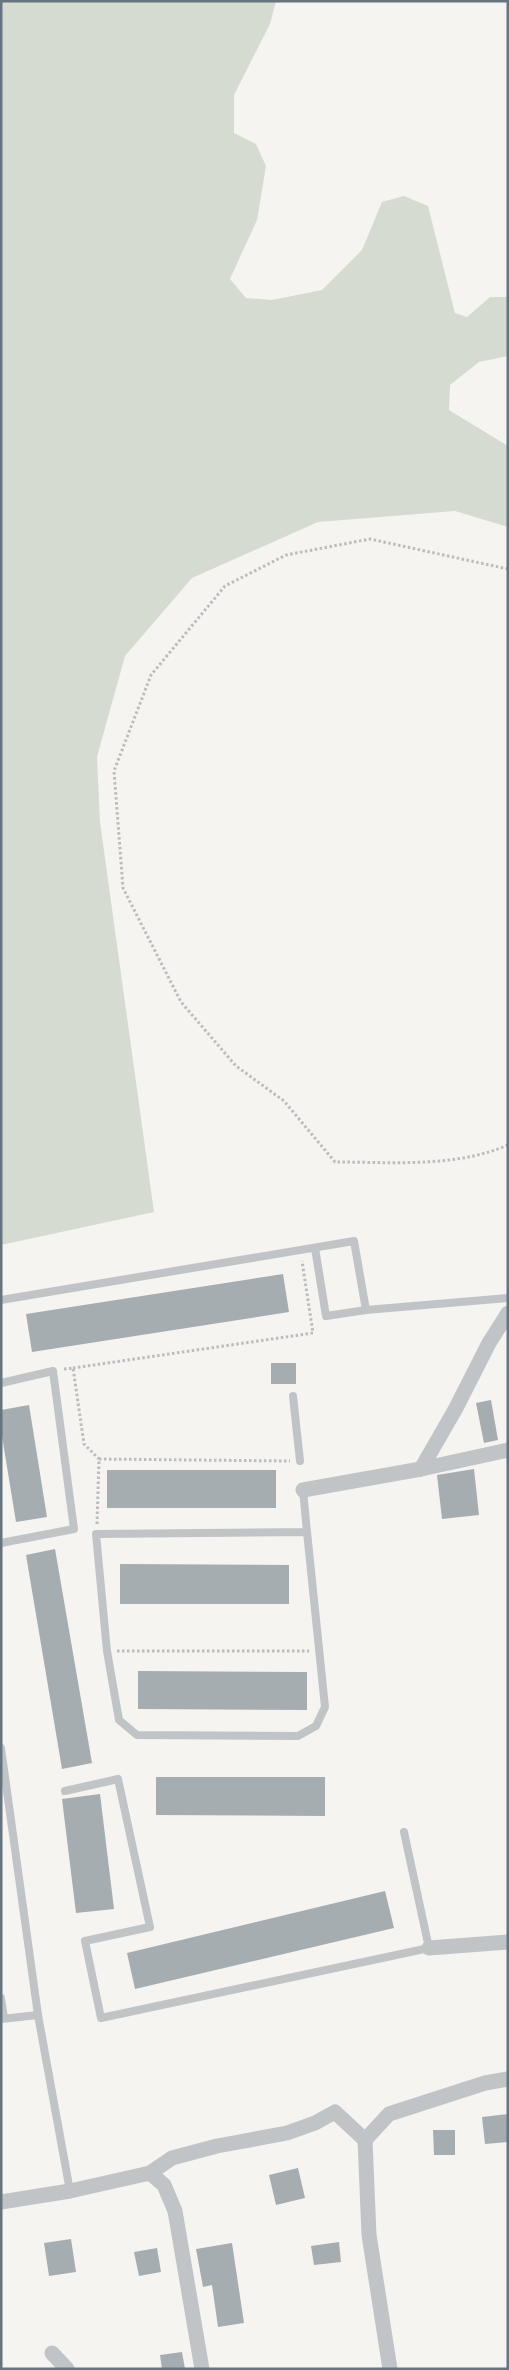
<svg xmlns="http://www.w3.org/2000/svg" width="509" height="2370" font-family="Rubik,sans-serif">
	<rect width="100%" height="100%" fill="#f5f4f1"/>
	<polygon fill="#d6dbd2" points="1,1 276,1 270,24 234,95 234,133 256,144 266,166 257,220 230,279 246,298 272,300 322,290 362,250 382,202 404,196 428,206 455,313 467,317 490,297 508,297 508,356 479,362 450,385 449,410 508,446 508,527 455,511 318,522 192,578 125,656 97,757 100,822 154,1212 1,1245"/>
	<g fill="#a5adb1">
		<polygon points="283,1274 289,1312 32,1352 26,1314"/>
		<rect x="271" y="1363" width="25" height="21"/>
		<polygon points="491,1400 498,1440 484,1443 476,1403"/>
		<polygon points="29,1405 47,1517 16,1522 1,1430 1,1410"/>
		<polygon points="474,1469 479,1515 442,1519 437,1475"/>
		<rect x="107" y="1470" width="169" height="38"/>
		<polygon points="55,1549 92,1763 62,1769 26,1555"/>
		<polygon points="120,1564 289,1565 289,1604 120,1604"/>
		<polygon points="138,1671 307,1672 307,1710 138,1709"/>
		<polygon points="156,1777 325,1777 325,1816 156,1815"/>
		<polygon points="100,1794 114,1909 76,1913 62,1799"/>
		<polygon points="385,1891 394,1928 135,1989 127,1953"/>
		<polygon points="508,2114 508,2142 485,2144 482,2117"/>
		<polygon points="433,2130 455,2130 455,2155 434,2155"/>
		<polygon points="298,2168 305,2198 276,2205 269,2175"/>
		<polygon points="71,2239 76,2272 49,2276 44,2243"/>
		<polygon points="339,2242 341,2262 314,2265 311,2246"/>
		<polygon points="232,2243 244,2323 218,2327 212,2285 203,2287 196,2249"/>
		<polygon points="157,2248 161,2272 139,2276 134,2252"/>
		<polygon points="182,2352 185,2369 162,2369 160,2355"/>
	</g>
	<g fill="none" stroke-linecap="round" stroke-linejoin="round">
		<g stroke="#babcbe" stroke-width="3" stroke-dasharray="2.5 2.5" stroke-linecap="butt">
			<path d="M508 569 370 539 286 555 225 586 151 675 114 771 123 888 181 1002 236 1066 284 1101 335 1162C391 1162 455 1168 508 1145"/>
			<polyline points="73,1368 313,1333 302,1261"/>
			<polyline points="64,1369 73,1368 84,1444 99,1459"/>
			<polyline points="97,1524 99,1459 290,1461"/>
			<polyline points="117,1651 309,1651"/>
		</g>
		<g stroke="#c0c4c7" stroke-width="8">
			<polyline points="315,1248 326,1316 366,1310 508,1298"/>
			<polyline points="1,1300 354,1241 366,1310"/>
			<polyline points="1,1383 53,1371 74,1529 1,1543"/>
			<polyline points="293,1396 300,1461"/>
			<polyline points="303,1490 307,1532 96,1534 107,1651 119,1720 137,1735 298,1736 316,1726 325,1707 307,1532"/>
			<polyline points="1,1748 38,2015"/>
			<polyline points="65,1791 118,1779 150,1927 85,1941 101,2018 429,1948 404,1832"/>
			<polyline points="1,1998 4,2018"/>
			<polyline points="1,2019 38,2015 70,2191"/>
		</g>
		<g stroke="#c0c4c7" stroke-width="15">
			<polyline points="421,1469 456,1408 489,1343 508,1313"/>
			<polyline points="303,1490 421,1469 508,1450"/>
			<polyline points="429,1948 508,1942"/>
			<polyline points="365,2140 369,2235 390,2369"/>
			<polyline points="150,2173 164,2185 175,2211 202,2369"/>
			<polyline points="1,2202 70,2191 150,2173 172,2158 217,2146 287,2133 315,2123 335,2112 365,2140 389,2114 485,2083 508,2079"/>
			<polyline points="52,2353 67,2369"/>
		</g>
	</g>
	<rect width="509" height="2370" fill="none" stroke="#657580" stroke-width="5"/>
</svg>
